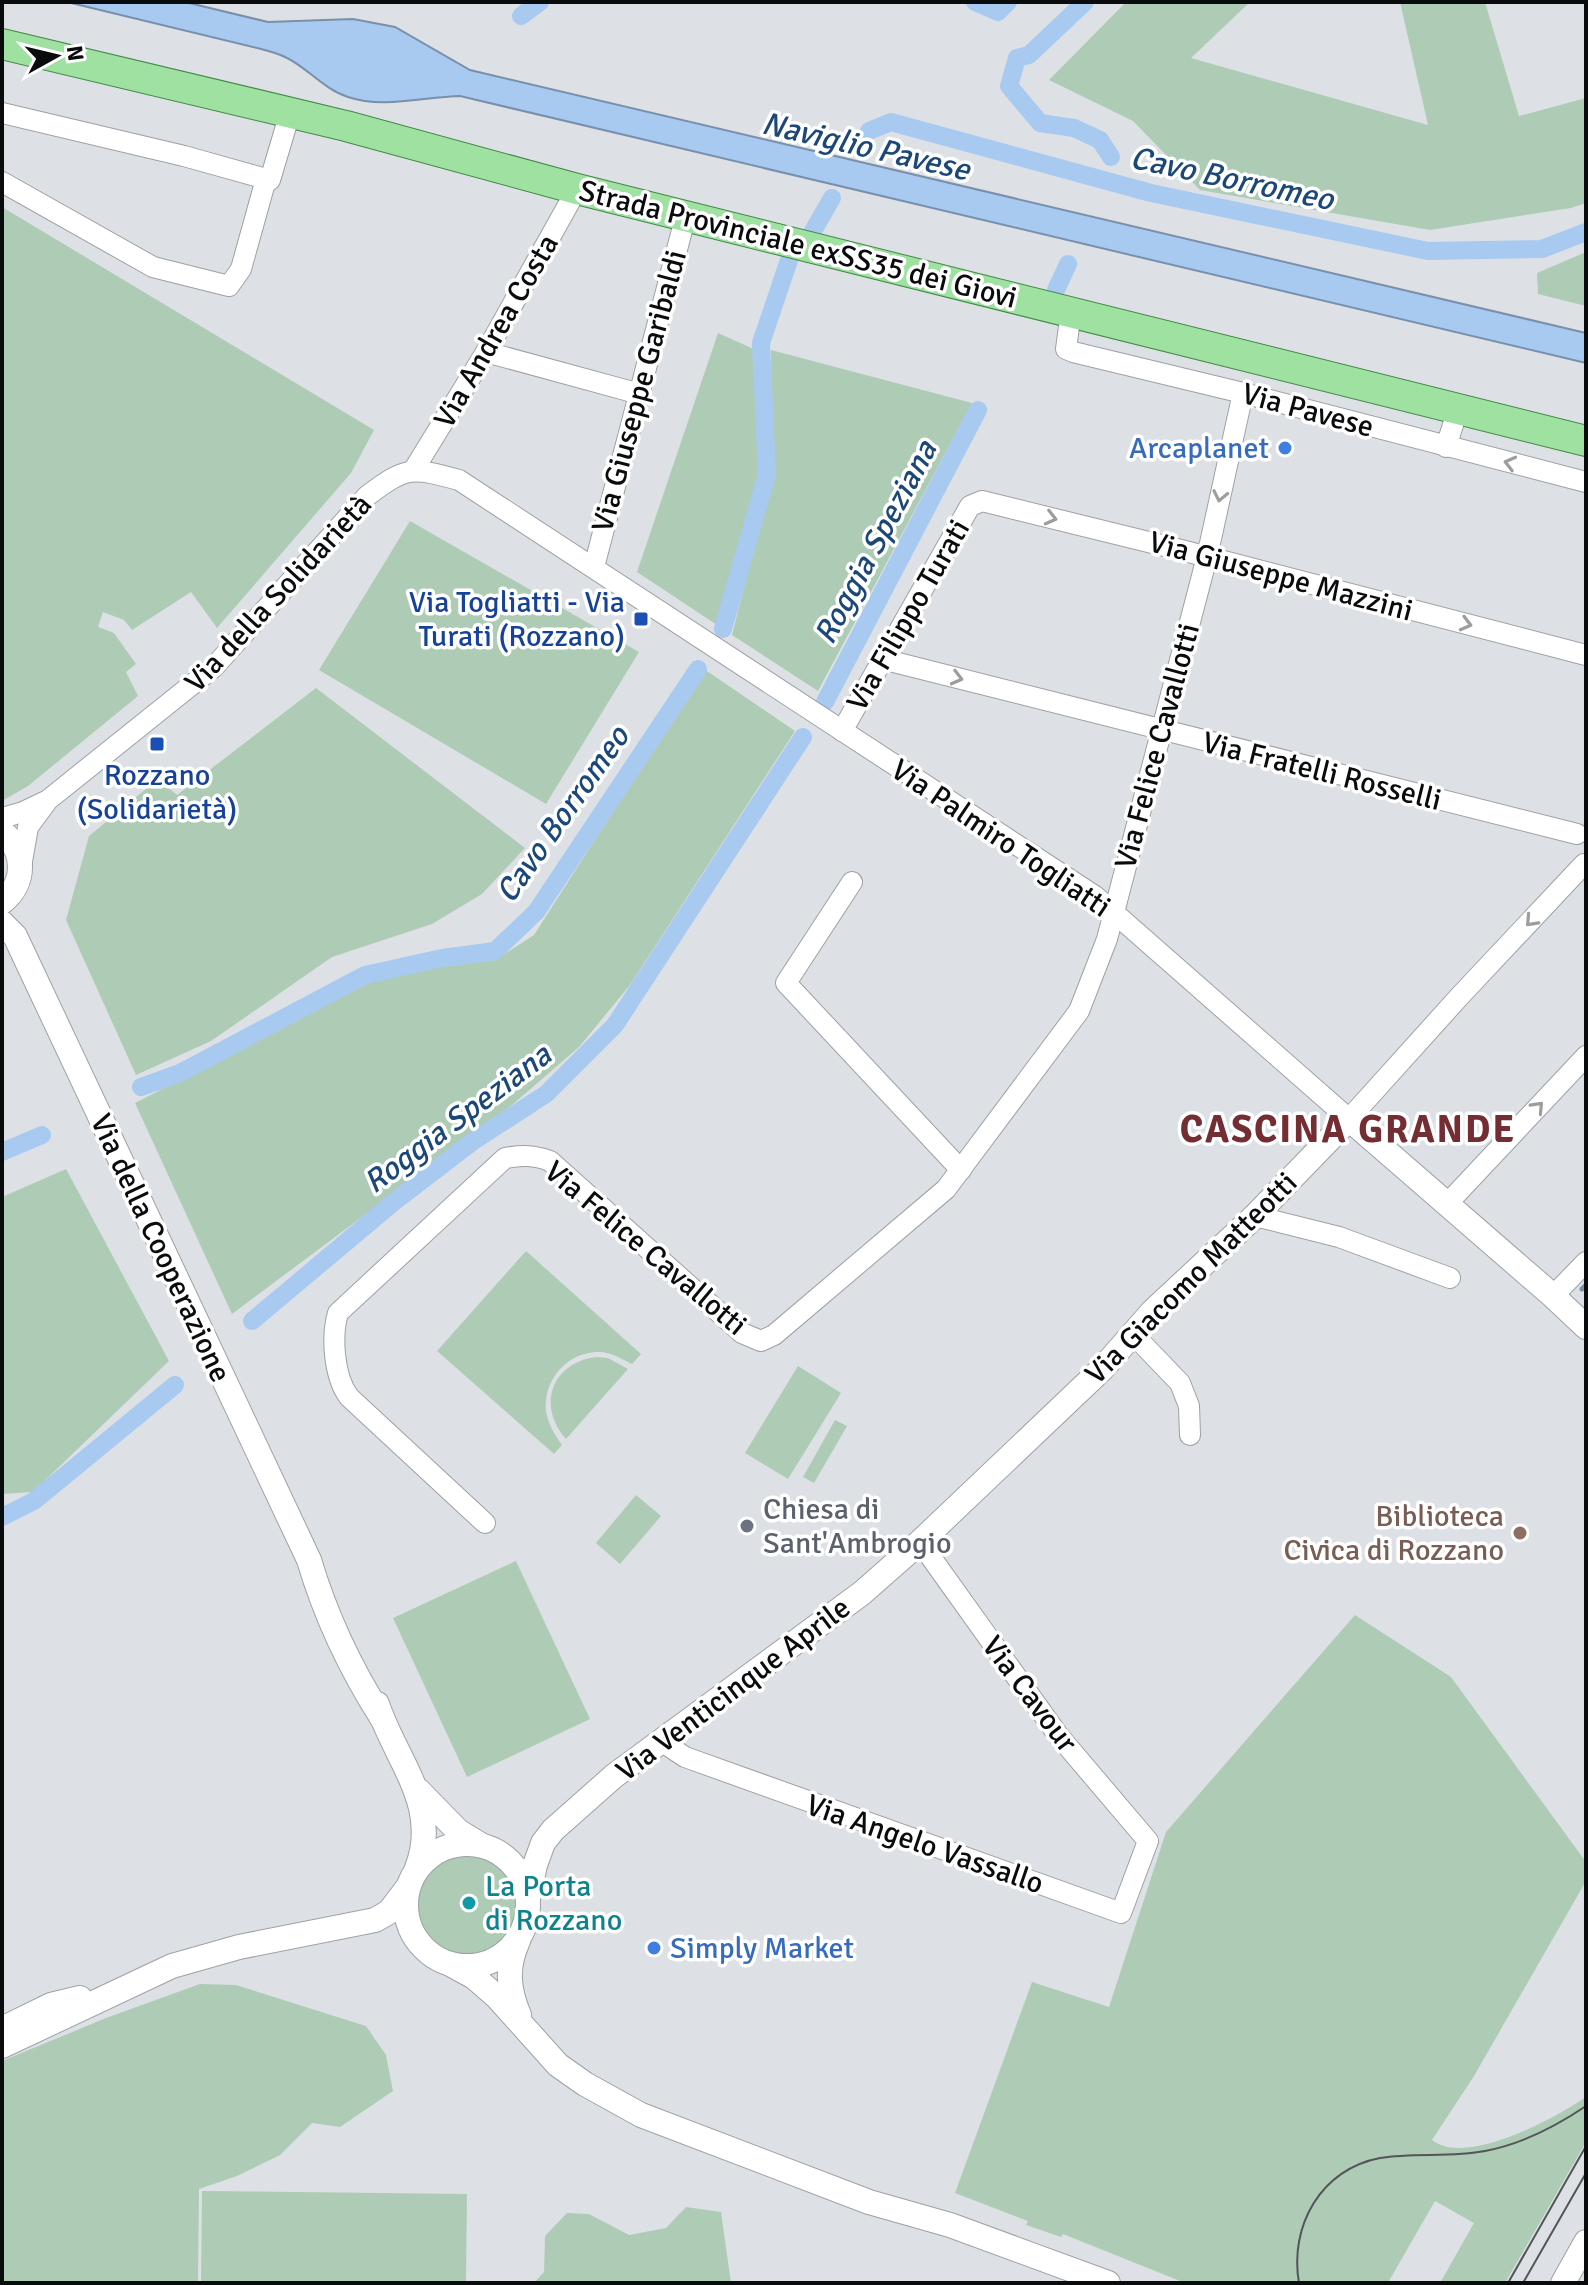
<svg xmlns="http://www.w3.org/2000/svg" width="1588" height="2285" font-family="Signika,sans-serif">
	<rect width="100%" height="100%" fill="#dde1e5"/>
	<g fill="#aeccb5">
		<polygon points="1126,2 1250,2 1191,58 1428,125 1400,2 1485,2 1519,116 1586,98 1586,203 1571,208 1430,230 1200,190 1133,121 1049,80"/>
		<polygon points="2,207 374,430 351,473 217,628 191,592 132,630 124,620 103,612 98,627 114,633 136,664 126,672 138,696 28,786 2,801"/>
		<polygon points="1586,252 1586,306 1538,294 1537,273"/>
		<polygon points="718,333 756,350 759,476 717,625 637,572"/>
		<polygon points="771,350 972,403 818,691 732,635 772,475"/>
		<polygon points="410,521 639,652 546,804 319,670"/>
		<polygon points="704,669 795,731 630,985 579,1047 512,1105 232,1314 135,1103 369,983 431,968 495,960 534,935"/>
		<polygon points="316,688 525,848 482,894 432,924 332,957 211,1041 136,1075 66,920 89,836 158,779 177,795"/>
		<polygon points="66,1169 169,1361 33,1492 2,1494 2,1197"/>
		<path d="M526 1251 641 1354 632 1364C622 1359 609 1351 597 1352 566 1353 543 1381 546 1411 548 1424 555 1435 562 1445L554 1454 437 1351Z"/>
		<path d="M597 1357 608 1358 628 1369 566 1439C536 1405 552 1362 597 1357Z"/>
		<polygon points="798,1366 841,1393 788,1479 745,1453"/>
		<polygon points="835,1420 847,1426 814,1483 803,1477"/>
		<polygon points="636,1495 661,1516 620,1564 596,1543"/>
		<polygon points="516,1561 590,1719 467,1777 393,1618"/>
		<path d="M1355 1615 1451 1677 1586 1862V1881L1474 2076 1432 2140C1467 2167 1555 2118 1586 2097V2142L1505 2283H1440L1474 2223 1435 2201 1389 2281 1392 2283H1185L1063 2234 1061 2237 1026 2225 1028 2221 955 2193 1032 1982 1109 2007 1166 1832Z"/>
		<circle cx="467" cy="1905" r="49"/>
		<polygon points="200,1984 236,1985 366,2026 386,2055 393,2091 340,2127 312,2123 280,2155 237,2176 199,2189 198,2283 2,2283 2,2061 106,2018"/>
		<polygon points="202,2191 467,2194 466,2283 201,2283"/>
		<polygon points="686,2207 721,2212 731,2283 534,2283 544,2272 545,2236 567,2213 589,2214 629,2235 666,2228"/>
	</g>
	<path fill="#a8c9f0" stroke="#7990ac" stroke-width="2" d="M67 2H185L268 22 353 19 395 27 470 70 1586 333V363L460 96C423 97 383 109 348 97 323 89 307 67 285 57 277 53 269 51 261 49Z"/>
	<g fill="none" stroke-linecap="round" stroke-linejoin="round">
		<polyline stroke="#7990ac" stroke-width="5" points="1582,1289 1586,1285"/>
		<g stroke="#a8c9f0" stroke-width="18">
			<polyline points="975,2 998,12 1008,2"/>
			<polyline points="1085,2 1029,55 1017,58 1009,86 1040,123 1074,128 1100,140 1111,157"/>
			<polyline points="521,16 540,2"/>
			<polyline points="869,131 891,122 1151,193 1428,251 1542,249 1586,232"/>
			<polyline points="813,231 832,198"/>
			<polyline points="1056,290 1068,264"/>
			<polyline points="723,629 767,474 761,343 789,260"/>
			<polyline points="825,702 978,410"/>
			<polyline points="141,1087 180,1073 365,975 442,958 495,951 536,912 698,669"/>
			<polyline points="2,1152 42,1135"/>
			<polyline points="252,1321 395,1201 472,1142 546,1094 615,1025 803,737"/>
			<polyline points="2,1517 34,1501 175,1385"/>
		</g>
		<g stroke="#9da1a5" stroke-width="22">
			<g id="minor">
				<polyline points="2,113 184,156 266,179"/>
				<polyline points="2,182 153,267 229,286 241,269 266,179 270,180 290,113"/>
				<polyline points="1071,312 1066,349 1073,352 1243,393 1586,482"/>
				<polyline points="486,352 640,394"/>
				<polyline points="1446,447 1458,409"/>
				<polyline points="413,471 486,352 577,189"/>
				<polyline points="594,567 686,215"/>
				<polyline points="882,659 1577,834"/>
				<polyline points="842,731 970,506 982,501 1181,550 1586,655"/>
				<polyline points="2,818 23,812 44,802"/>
				<path d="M21 867 28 827 48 800 214 667 367 496C407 466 411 467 459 480L1095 896 1349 1119 1459 997 1584 864"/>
				<polyline points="852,882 786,983 961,1170"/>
				<polyline points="1446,1205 1586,1056"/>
				<polyline points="1255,1216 1339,1237 1450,1278"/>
				<polyline points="1553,1296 1586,1262"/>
				<polyline points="1133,1334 1180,1383 1189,1406 1190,1435"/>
				<path d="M485 1523 349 1397C334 1377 331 1337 338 1313L505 1158C522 1155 534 1155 550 1161L742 1333 761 1341 774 1335 946 1189 1079 1011 1107 939 1207 557 1243 393"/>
				<polyline points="661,1741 685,1757 1121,1913 1148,1841 1058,1735 920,1542"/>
			</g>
		</g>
		<g stroke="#9da1a5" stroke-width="26">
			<g id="tertiary">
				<path d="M2 832C26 851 26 883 2 902"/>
				<path d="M2 923 15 936 309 1560C326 1617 350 1668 382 1718"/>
				<path d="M377 1704C396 1761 441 1806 417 1868"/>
				<polyline points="419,1791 458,1831 481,1845"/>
				<circle cx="467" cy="1905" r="61"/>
				<polyline points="528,1898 535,1865 543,1843 553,1830 614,1776 862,1593 920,1542 1102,1369 1153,1311 1255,1216 1349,1119 1553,1296 1586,1327"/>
				<path d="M518 1941C506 1967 508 1989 519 2015"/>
				<polyline points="452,1965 474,1977 497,1997 558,2065 585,2084 641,2115 869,2202 950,2225 1108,2283"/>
				<polyline points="2,2029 51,2005 80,1998"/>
				<polyline points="2,2046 172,1966 239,1947 375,1920 389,1912 408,1887"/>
				<polyline points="1563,2283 1586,2242"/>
			</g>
		</g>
		<g stroke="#418945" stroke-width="32">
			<polyline id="primary" points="2,44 346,126 577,189 1586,441"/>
		</g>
		<use href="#minor" stroke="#fff" stroke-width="20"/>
		<use href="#tertiary" stroke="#fff" stroke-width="24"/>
		<use href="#primary" stroke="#9fe1a1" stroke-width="30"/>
		<g stroke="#535558" stroke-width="2">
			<path d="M1299 2283C1289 2226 1321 2169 1380 2158 1415 2152 1450 2158 1485 2151 1522 2144 1555 2127 1586 2106"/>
			<polyline points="1508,2283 1586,2146"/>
			<polyline points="1523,2283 1586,2173"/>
		</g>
	</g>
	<defs><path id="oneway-chevron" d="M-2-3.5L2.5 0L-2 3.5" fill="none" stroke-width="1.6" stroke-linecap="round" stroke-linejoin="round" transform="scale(2)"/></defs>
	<g stroke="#9d9d9e">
		<use href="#oneway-chevron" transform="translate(1510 463) rotate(-166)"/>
		<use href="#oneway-chevron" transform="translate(1220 496) rotate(102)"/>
		<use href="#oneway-chevron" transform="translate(1051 518) rotate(14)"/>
		<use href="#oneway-chevron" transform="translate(1466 624) rotate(15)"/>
		<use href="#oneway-chevron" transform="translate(957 678) rotate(14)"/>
		<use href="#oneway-chevron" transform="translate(1531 921) rotate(133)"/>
		<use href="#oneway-chevron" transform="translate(1538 1107) rotate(-47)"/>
	</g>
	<g fill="#3f7fe0" stroke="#fff" stroke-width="3">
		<circle cx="1285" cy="448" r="8"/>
		<circle cx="654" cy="1948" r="8"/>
	</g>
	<g fill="#1a4fb4" stroke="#fff" stroke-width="3">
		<rect x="633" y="611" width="16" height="16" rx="4"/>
		<rect x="149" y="736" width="16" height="16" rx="4"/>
	</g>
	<circle fill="#6b7280" stroke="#fff" stroke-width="3" cx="747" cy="1526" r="8"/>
	<circle fill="#8d6e63" stroke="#fff" stroke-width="3" cx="1520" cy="1533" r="8"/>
	<circle fill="#0f9aa8" stroke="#fff" stroke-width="3" cx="469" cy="1903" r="8"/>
	<g text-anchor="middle" stroke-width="7" stroke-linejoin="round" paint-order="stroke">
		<g font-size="30" fill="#0a0b0d" stroke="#fff">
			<text transform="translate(798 244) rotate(14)" y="10">Strada Provinciale exSS35 dei Giovi</text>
			<text transform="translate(496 331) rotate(-60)" y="10">Via Andrea Costa</text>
			<text transform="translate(639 391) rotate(-75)" y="10">Via Giuseppe Garibaldi</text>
			<text transform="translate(1308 410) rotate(15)" y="10">Via Pavese</text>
			<text transform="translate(1281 576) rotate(15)" y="10">Via Giuseppe Mazzini</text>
			<text transform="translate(278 593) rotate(-47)" y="10">Via della Solidarietà</text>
			<text transform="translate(908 615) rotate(-60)" y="10">Via Filippo Turati</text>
			<text transform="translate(1157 746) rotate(-75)" y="10">Via Felice Cavallotti</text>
			<text transform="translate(1322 771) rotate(14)" y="10">Via Fratelli Rosselli</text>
			<text transform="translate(1001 838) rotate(34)" y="10">Via Palmiro Togliatti</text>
			<text transform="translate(161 1248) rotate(65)" y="10">Via della Cooperazione</text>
			<text transform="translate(646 1248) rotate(40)" y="10">Via Felice Cavallotti</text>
			<text transform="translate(1191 1278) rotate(-45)" y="10">Via Giacomo Matteotti</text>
			<text transform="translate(733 1689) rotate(-37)" y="10">Via Venticinque Aprile</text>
			<text transform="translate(1030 1694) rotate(53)" y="10">Via Cavour</text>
			<text transform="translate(925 1844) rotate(19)" y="10">Via Angelo Vassallo</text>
		</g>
		<g font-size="30" fill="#366cbe" stroke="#fff" text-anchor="end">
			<text x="1269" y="458">Arcaplanet</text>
			<text x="670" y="1958" text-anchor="start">Simply Market</text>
		</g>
		<g font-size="30" fill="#164399" stroke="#fff" text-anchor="end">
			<text x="625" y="612">Via Togliatti - Via<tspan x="625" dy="34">Turati (Rozzano)</tspan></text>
			<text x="157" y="785" text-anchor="middle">Rozzano<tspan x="157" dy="34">(Solidarietà)</tspan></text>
		</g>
		<g font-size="30" fill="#5b616d" stroke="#fff" text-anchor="start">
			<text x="763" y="1519">Chiesa di<tspan x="763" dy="34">Sant'Ambrogio</tspan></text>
		</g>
		<g font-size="30" fill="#785e54" stroke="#fff" text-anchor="end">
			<text x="1504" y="1526">Biblioteca<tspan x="1504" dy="34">Civica di Rozzano</tspan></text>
		</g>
		<g font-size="30" fill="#0d838f" stroke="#fff" text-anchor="start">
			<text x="485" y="1896">La Porta<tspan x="485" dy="34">di Rozzano</tspan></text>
		</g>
		<g font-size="32" font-style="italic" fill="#1c4879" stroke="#fff">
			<text transform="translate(866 146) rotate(13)" y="11">Naviglio Pavese</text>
			<text transform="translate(1232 178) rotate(12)" y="11">Cavo Borromeo</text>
			<text transform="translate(875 542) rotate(-62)" y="11">Roggia Speziana</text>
			<text transform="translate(562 814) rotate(-55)" y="11">Cavo Borromeo</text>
			<text transform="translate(457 1118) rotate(-37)" y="11">Roggia Speziana</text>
		</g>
		<g font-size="38" font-weight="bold" letter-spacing="2" fill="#742d32" stroke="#fff">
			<text x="1348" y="1142">CASCINA GRANDE</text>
		</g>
	</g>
	<rect width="1588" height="2285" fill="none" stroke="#0a0b0d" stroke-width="8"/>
	<g transform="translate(56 56) rotate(82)" stroke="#ffffff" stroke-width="6" paint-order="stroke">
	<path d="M0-6L14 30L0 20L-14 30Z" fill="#0a0b0d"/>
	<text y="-12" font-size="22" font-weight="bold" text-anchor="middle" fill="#0a0b0d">N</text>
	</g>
</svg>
